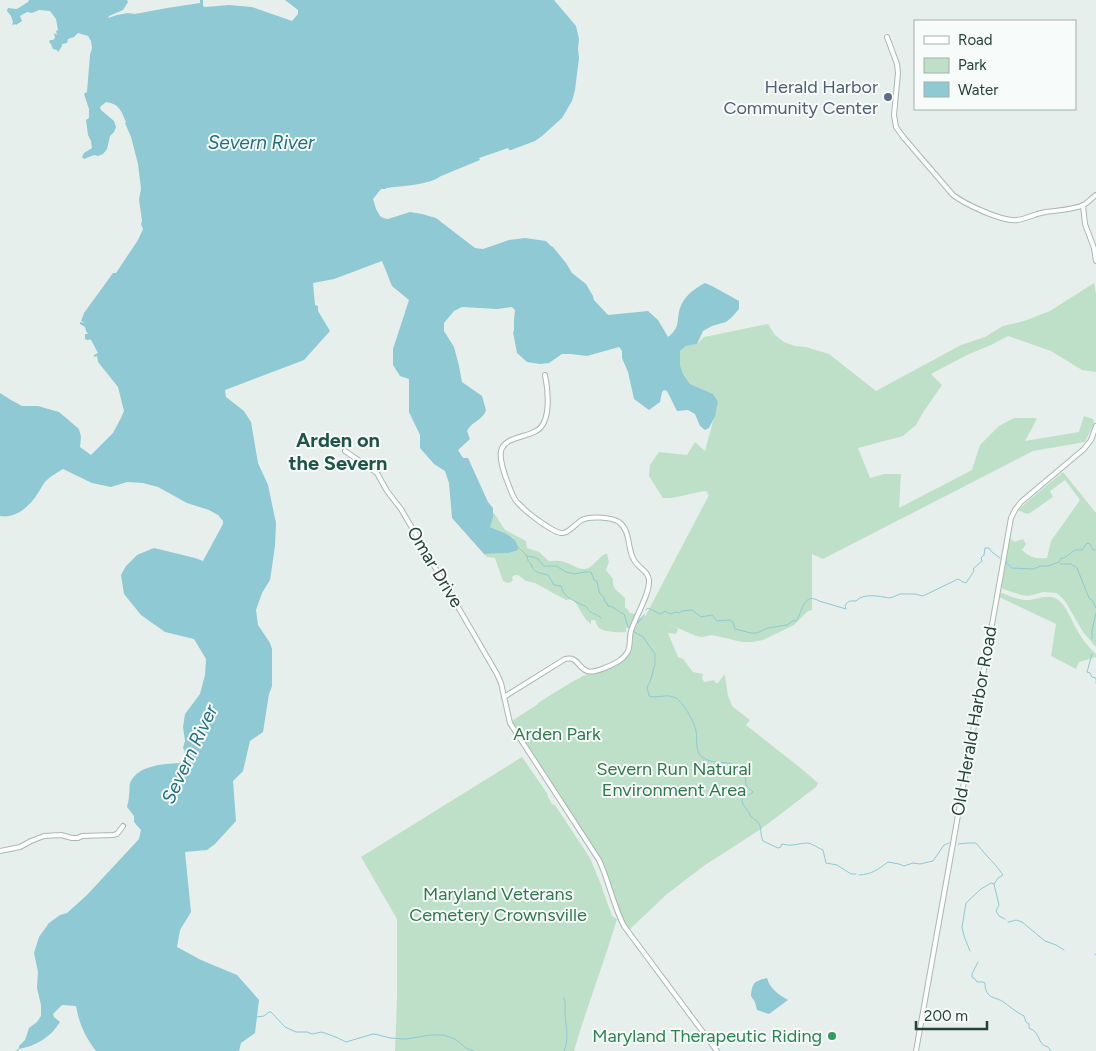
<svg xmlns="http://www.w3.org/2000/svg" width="1096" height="1051" font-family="Figtree,sans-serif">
	<rect width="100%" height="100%" fill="#e6efeb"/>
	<g fill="#bfe0c8">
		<path d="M1094 283 1096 294V372L1082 370 1051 351 1008 336 991 345 967 355 931 374 942 385 924 411 916 425 903 436 858 448 870 478 884 474H901L899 508 972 470 980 445 999 426 1014 418H1035L1037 419 1025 441 1079 432 1084 416 1093 419 1094 423 1085 442 1033 451 823 559 812 554V610L808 611 794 625 763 640 752 642H742L712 635 702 637 696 636 662 621 677 628 678 630 676 634 668 633 678 657 683 659 693 672 703 674 702 678 704 682 714 680 716 683H718L724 675 725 676 728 696 732 706 750 720 746 725 803 770 818 783 816 787 761 829 705 865 667 894 629 930 620 916 606 874 546 776 548 775 539 764H537L512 721 538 704V703C553 694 567 684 583 676 597 669 613 669 625 658 636 648 630 629 639 619 640 618 645 616 646 615L709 495 707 493 708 492 704 491 672 498H663L649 476 650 465 659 452 687 455 695 442 705 451 718 402 701 389 690 384 683 374 680 365V351L686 346 697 344 704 337 768 324 775 335 784 342 795 346 806 347 829 354 876 391 961 345 985 337 1003 326 1024 321 1050 311Z"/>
		<path d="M1063 472 1096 513V647L1083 632 1065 601 1057 593 1044 592 1028 596 1021 595 1003 589 1001 587 1010 538 1014 542 1023 539 1026 544 1022 550C1031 558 1036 559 1047 558L1051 541 1080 500 1065 480 1050 491 1053 497 1030 513 1027 514 1018 510 1034 496Z"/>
		<path d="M493 513H494L505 530 526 541 527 548 539 552 549 561C554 561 559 560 564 562 573 564 581 573 590 567 596 563 599 557 605 554H607L609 562 606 570 613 579V584L615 589 625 598V607L628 610 630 613 635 614 630 627 626 628V632C620 633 604 632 599 628 598 627 595 621 595 620H591V624C582 618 580 606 572 599L566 600 535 583 526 581 518 575H515L512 577 513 580 511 582 508 583 503 581 495 558 487 557 484 554 508 553 514 538 501 531 490 527Z"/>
		<path d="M1002 593C1009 596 1017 599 1024 600 1035 601 1045 594 1055 598 1066 603 1071 620 1077 630 1082 639 1088 647 1096 654V657L1079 662 1076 669 1051 656 1056 624 999 597 1000 594Z"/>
		<path d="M522 757 547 793 548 797 552 804 555 805 590 858 600 882 612 916 617 919C604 963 587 1006 574 1051H395L397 999V919L361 857Z"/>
	</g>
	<g fill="#8ec9d4">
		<path d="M29 0H127L128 2 123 10 109 16 108 18 117 15 128 13 135 14 167 8 200 3V0H203V6L205 7 229 5 252 7 292 21 298 14V10L285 0H554L576 26 579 39 578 49 579 58 575 90 572 101 562 118 542 136 535 141 511 150H509L508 148 479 158 480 160 441 176C430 185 400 186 386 188V189H381L373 199 376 209 380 216 383 218 388 219 410 212 422 214 436 218 475 248 483 249 509 240 525 238 546 241 551 246 553 247 566 263 572 273 586 284 593 296 594 300 608 315 648 311 658 320 668 337C681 327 676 321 680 308 684 296 694 289 705 283L712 286 739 301V309L732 317 726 322 712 326 703 331 697 344 686 346 680 351V365L683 374 690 384 713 394 718 402 715 416 709 428 705 430 700 426 695 414 688 410 677 411 667 391 664 390 662 392 660 402 649 410 634 399 628 372 622 358V351L619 347 587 356 571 354H562L549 363 540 364 527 362 517 353 513 332 514 331V320L515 310 512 307 497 309 462 307 454 311 444 323V331L454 347 459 366 462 382 482 396 486 410C483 420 471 422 467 431L470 439 458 450 463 458H468L488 502 493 508V517L490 527C501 532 518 535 518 550L508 553 484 554 452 518 449 483 445 471 434 464 420 448V435L409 412V379L400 376 393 365V349L409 300 392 286 382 261 334 279 313 283 315 305 318 306V311L330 331 304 360 225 390 226 397 244 411 251 422 258 463 268 485 276 523 275 546 270 580 262 593 256 610 258 625 270 643 272 649V686L269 694 263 732 250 741 243 771 233 781 236 821 215 844 207 850 185 852 191 912 180 930 177 947 201 960 237 975 259 1000 255 1033 241 1043 239 1051H96C85 1037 79 1023 76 1006L62 1005 53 1014 54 1017 60 1022C51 1037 36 1046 19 1049V1046L25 1040 29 1028 37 1022 41 1016V1005L37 988 38 972 34 953 39 937 49 923 60 915 67 913 87 895 139 839 141 830 134 822V816L127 807C128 803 129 799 129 795 130 791 129 787 130 783 138 765 163 764 180 763L187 756 183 748 185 741 183 727 185 714 200 694 205 675 206 659 194 639 165 632 141 615 124 594 121 575 126 566 137 555 154 548 195 558 203 561 223 524V521L218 515 209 510 187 503 158 487 143 483 127 482 111 487 92 483 63 469C58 472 51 476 47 480 43 483 41 489 38 493 30 506 16 519 0 516V393L11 400 22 406H38L59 412 79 429 81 437 80 447 91 455 113 433 121 418 124 411 118 387 98 362 97 356 94 357V355L98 353 91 340 89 339V340H87L85 339V334H88L86 331 85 327 80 324V322L85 323 81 321 84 313 113 273H116L138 240 143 229 141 224 142 221 139 199 141 189 138 164 131 137 125 123 126 122C121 111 120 104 106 102L100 107 101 110 114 121 116 127 114 132 110 136 107 149 103 154 98 156 94 155 84 159 82 157 84 153 92 148 91 141 88 135 86 120 89 118V109L84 94 87 92 90 55 92 48 91 41 88 36 78 33 74 37 68 39 67 43 62 44V46L58 52 57 50 53 49 51 44 49 42 50 40H53L55 38 54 33 57 35 56 31 58 30 56 19 50 11 39 10 32 13 27 12 20 16 22 21 16 25 15 24 12 25 13 22 11 16 7 11 8 8 17 9 28 2Z"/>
		<path d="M767 978C770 989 779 995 788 1000L769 1014 757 1010 755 1002 751 996C752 983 754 981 767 978Z"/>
	</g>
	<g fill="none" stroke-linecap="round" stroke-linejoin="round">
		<g stroke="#8ec9d4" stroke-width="1">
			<path d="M517 546 527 556 533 557 538 559 544 566H556L566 572 575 574 585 572H591L594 580 597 581 599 592 604 598 605 602 607 603 608 606C614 606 618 612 624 614 626 619 626 625 630 629"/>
			<path d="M527 556 528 561 531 564C533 573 540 573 548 575L554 585 561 586C562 588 562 591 564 593 567 598 580 604 585 606 591 610 585 608 591 612 595 615 598 614 601 618"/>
			<polyline points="1005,561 1012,568 1033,569 1041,566 1048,566 1059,562 1061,558 1064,558 1075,550 1082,550 1087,543 1090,544 1093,550 1096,550"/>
			<polyline points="1060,563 1061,564 1071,564 1077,568 1089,598 1092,600 1096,608"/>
			<path d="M646 610 648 608 660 614 665 611 670 614 676 612 679 613 682 611 692 610 701 617 712 615 717 621 730 620 733 622 735 629 751 633H757L768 628 787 625 793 621H796C802 614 803 591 819 601L846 609 845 606C848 600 850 601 856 601 863 593 879 596 889 598L893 597 900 594H915L923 596 958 579 963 582 966 583 974 571 973 569 982 561 981 558 984 555 985 548H989L992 552 1000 558"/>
			<polyline points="637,622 638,623 644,615"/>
			<path d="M633 631 643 637 655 654V664L650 682 647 687 649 696C658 699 666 693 676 698 683 702 695 723 696 731 698 740 694 750 702 757 711 764 722 761 732 764 737 765 740 769 745 771L746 785 753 792 749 795H743C739 805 748 808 751 817 765 825 758 829 763 841L778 848 781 847V845L782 844C793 847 798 843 808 843 813 844 818 848 823 850L826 863 837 865 851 874H856"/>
			<polyline points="1092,639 1092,630 1096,613"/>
			<polyline points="1092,654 1087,672 1090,673 1092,677 1096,678 1096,680"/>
			<polyline points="1096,682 1096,683"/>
			<path d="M958 844C964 843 970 843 976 843 980 847 983 852 987 856 993 862 998 868 1003 875L998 878 994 884 999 905 996 911 999 916 1005 919"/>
			<path d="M859 875C873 874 877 870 888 862L899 864 904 866 913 863 920 864 933 861 944 845 949 843"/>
			<polyline points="1008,922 1009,922 1016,920 1022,922 1045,941 1056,945 1064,950"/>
			<polyline points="970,951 964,936 962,927 966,903 981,889 991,883 994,884"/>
			<polyline points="1095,954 1096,955"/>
			<path d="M978 962 972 974V977L975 979 977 982H983L985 983C985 986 985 990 988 994 991 998 997 998 1002 1001 1009 1006 1016 1012 1024 1016L1026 1022 1029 1024V1028C1042 1033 1036 1044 1048 1047L1051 1051"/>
			<path d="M564 998C566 1003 565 1006 565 1011 565 1024 570 1039 564 1051"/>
			<polyline points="257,1017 264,1016 269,1012 271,1012 285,1027 296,1032 307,1032 312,1034 322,1032 338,1038 346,1042 373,1034 379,1035 390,1038 406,1039 431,1035 444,1035 455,1039 466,1048 474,1051"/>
			<polyline points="16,1051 19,1049"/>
		</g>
		<g stroke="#a8b8b2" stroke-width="6">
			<g id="minor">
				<path d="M887 37 897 64 898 73 894 115 896 127 904 138 953 195C965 204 1002 222 1017 220 1027 219 1036 213 1046 212 1059 210 1072 210 1084 205 1088 202 1092 198 1096 195"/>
				<polyline points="1083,205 1085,224 1094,248 1096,261"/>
				<path d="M345 451 377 473 387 491 401 509 497 674 501 683 510 723 599 860C609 881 613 905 624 926L717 1051"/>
				<path d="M504 697 565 659C578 656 577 667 587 671 594 674 612 665 619 661 622 659 625 656 627 653 631 647 629 638 631 631 635 618 650 593 649 581 649 571 638 568 634 560 627 549 631 531 619 522 611 517 590 516 582 520 575 524 570 532 563 533 554 534 525 511 519 504 515 501 513 496 511 491 507 481 497 458 502 448 508 437 526 437 536 431 552 423 548 389 545 375"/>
				<polyline points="0,851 20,847 31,841 44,836 61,835 72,838 78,838 82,836 113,835 117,834 123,826"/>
				<polyline points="916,1051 1011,518 1015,510 1021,502 1084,449 1091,440 1096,426"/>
			</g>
		</g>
		<use href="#minor" stroke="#fff" stroke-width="4"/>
	</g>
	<circle fill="#5c6f8a" stroke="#f7fbf9" stroke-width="2" cx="888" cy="97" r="5"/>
	<circle fill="#2e9e5b" stroke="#f7fbf9" stroke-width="2" cx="832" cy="1036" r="5"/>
	<g text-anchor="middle" stroke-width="4" stroke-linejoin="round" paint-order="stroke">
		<g font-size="18" fill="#4e5e75" stroke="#f7fbf9" text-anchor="end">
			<text x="878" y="93">Herald Harbor<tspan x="878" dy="21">Community Center</tspan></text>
		</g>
		<g font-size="18" fill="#24423a" stroke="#f7fbf9">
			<text transform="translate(435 567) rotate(59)" y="6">Omar Drive</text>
			<text transform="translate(974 721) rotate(-80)" y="6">Old Herald Harbor Road</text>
		</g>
		<g font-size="18" fill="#2d7a4b" stroke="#f7fbf9">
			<text x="557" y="740">Arden Park</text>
			<text x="674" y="775">Severn Run Natural<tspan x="674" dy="21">Environment Area</tspan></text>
			<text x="498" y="900">Maryland Veterans<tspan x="498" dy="21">Cemetery Crownsville</tspan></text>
		</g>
		<g font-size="18" fill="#27864d" stroke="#f7fbf9" text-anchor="end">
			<text x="822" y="1042">Maryland Therapeutic Riding</text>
		</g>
		<g font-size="19" font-style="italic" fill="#1c6f80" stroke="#f7fbf9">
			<text x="261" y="149">Severn River</text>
			<text transform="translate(189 754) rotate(-65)" y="7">Severn River</text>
		</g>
		<g font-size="20" font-weight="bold" fill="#1f5548" stroke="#f7fbf9">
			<text x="338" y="447">Arden on<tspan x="338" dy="23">the Severn</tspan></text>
		</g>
	</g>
	<rect x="914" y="20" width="162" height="90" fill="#f7fbf9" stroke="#a3b1ad"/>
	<rect x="924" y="36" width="25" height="8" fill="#ffffff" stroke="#a3b1ad"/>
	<text x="958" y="45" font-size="15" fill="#24423a">Road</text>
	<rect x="924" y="58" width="25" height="15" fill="#bfe0c8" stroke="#a3b1ad"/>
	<text x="958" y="70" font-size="15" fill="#24423a">Park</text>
	<rect x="924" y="82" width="25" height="15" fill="#8ec9d4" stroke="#a3b1ad"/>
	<text x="958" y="95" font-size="15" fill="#24423a">Water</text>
	<path d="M916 1021v8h71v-8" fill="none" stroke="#24423a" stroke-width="2.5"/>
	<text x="924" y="1021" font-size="15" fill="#24423a" stroke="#f7fbf9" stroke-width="4" paint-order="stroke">200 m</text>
</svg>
